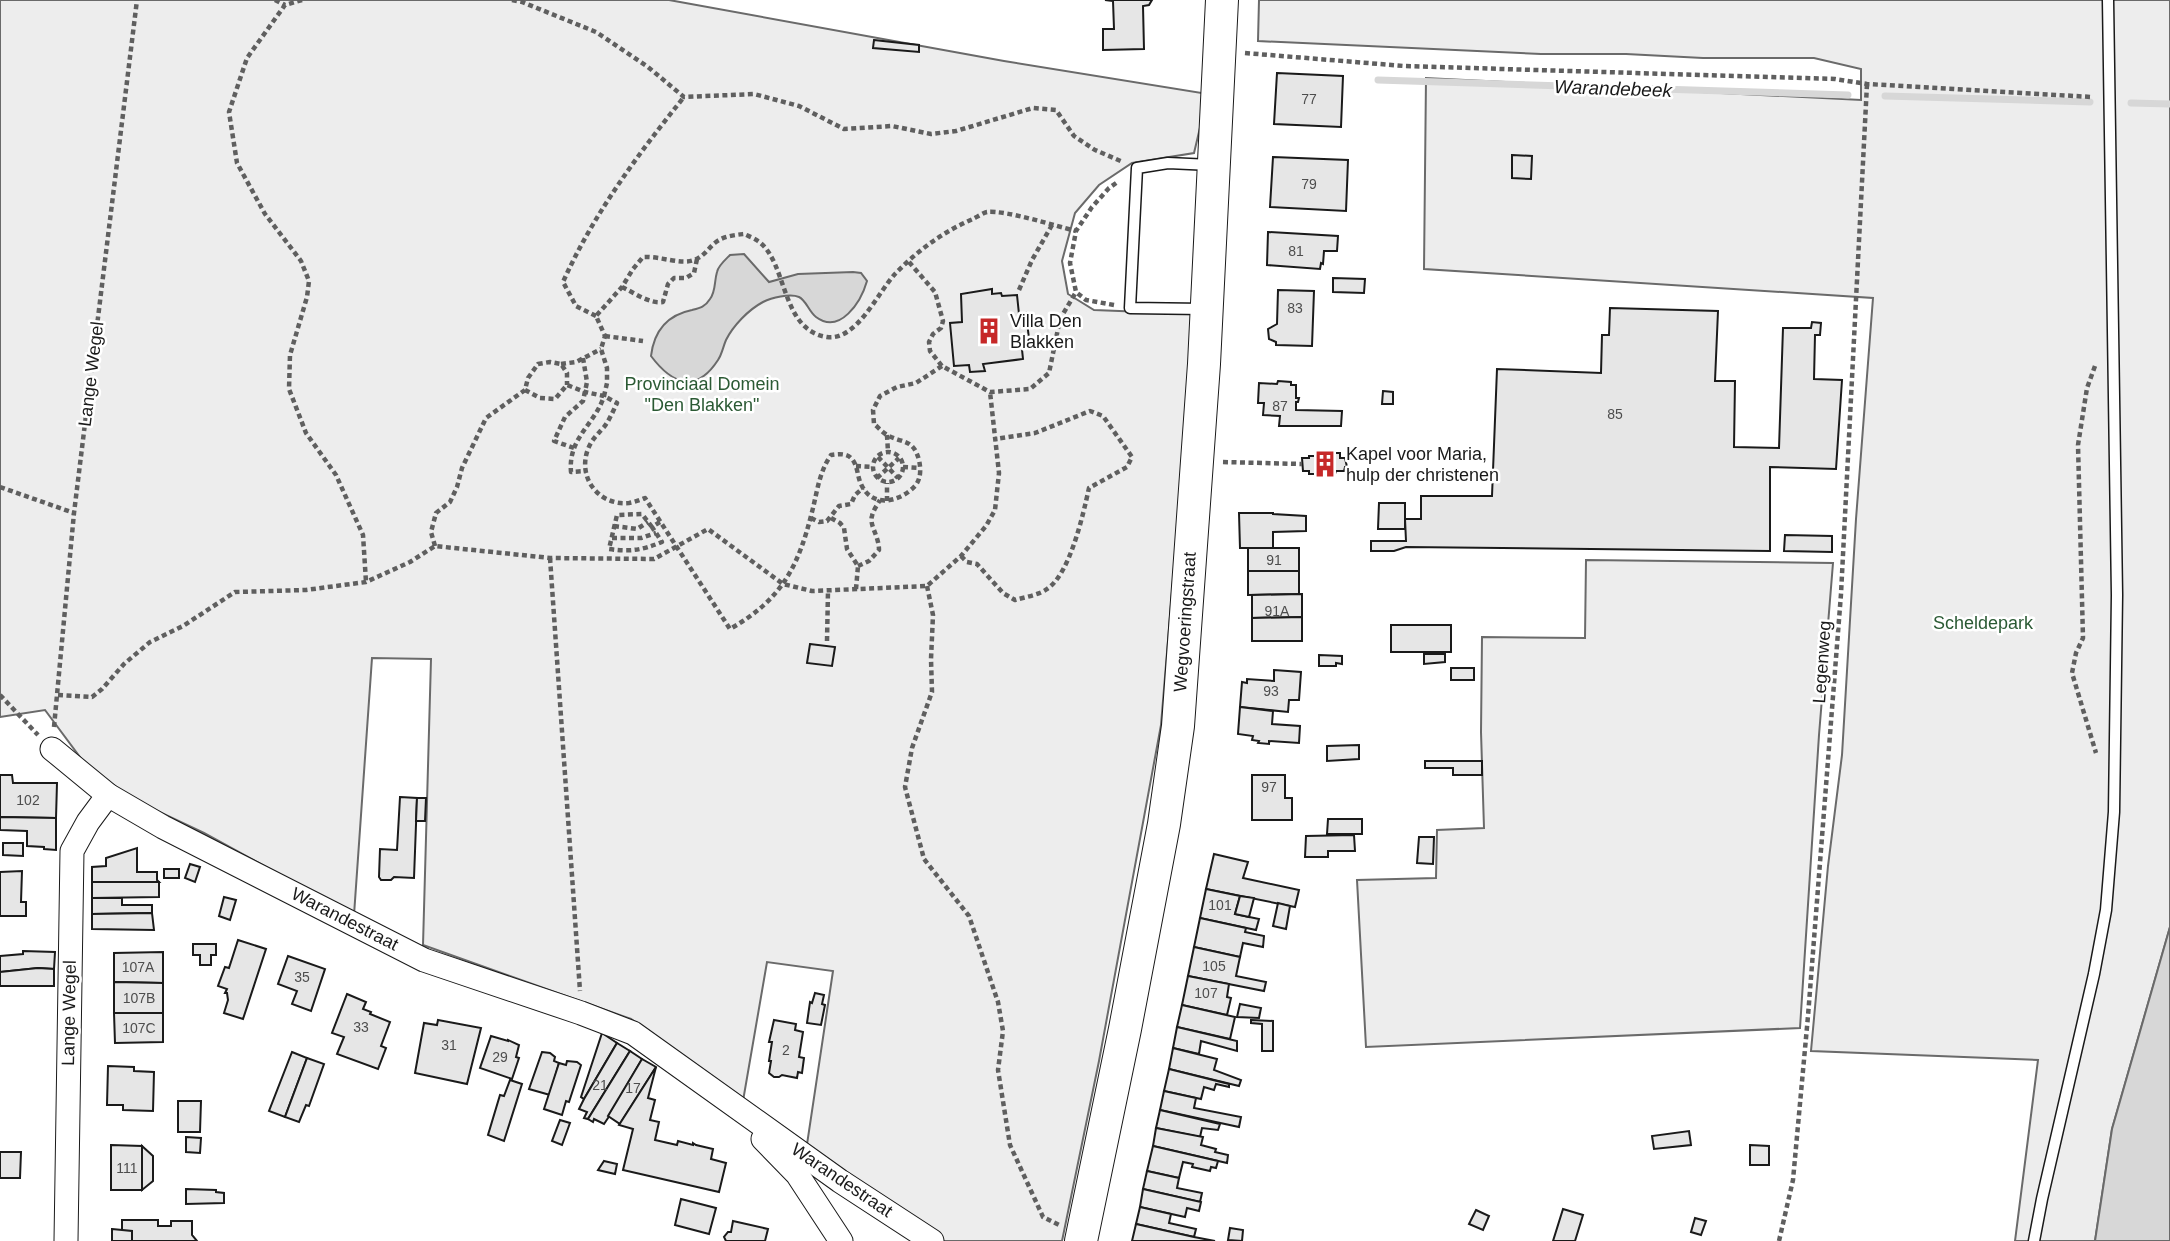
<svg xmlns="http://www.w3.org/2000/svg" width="2170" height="1241" font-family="Helvetica,sans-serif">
	<rect width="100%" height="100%" fill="#fff"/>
	<g fill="#ededed" stroke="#6a6a6a" stroke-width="2">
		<polygon points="0,0 669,0 1004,61 1208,94 1194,153 1132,163 1099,185 1075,213 1062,261 1068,294 1094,310 1195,314 1161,725 1099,1061 1062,1241 940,1241 806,1151 833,971 767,962 743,1101 631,1019 423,945 431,659 372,658 354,915 204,833 100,784 45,710 0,717"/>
		<polygon points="1259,0 2170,0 2170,927 2112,1129 2095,1241 2015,1241 2038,1060 1811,1051 1828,866 1842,755 1856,519 1873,298 1424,269 1426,78 1861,100 1861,69 1814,58 1703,58 1626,54 1541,54 1258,41"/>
		<polygon points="1586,560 1833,563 1819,735 1800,1028 1366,1047 1357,880 1436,878 1437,830 1484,828 1481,732 1482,637 1585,638"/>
	</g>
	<g fill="#d7d7d7" stroke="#6a6a6a" stroke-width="2">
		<path d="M744 254 769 282 798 274 853 272 861 273 867 281C861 302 840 335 816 317 809 312 806 300 799 297 790 293 771 298 763 302 748 310 733 326 726 340 723 347 722 354 718 360 696 394 672 384 651 356 654 331 667 315 692 310 700 308 705 307 710 299 716 291 714 282 717 272 718 266 725 260 730 255Z"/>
		<polygon points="2170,927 2170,1241 2095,1241 2112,1129"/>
	</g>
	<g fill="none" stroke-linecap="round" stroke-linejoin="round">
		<g stroke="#d7d7d7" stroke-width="7">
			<polyline points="1378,80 1848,95"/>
			<polyline points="1885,96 2090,102"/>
			<polyline points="2131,103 2170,104"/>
		</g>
	</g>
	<g fill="#e6e6e6" stroke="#1a1a1a" stroke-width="2">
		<polygon points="1105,0 1152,0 1149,5 1143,6 1144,49 1103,50 1103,29 1114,29 1113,1"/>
		<polygon points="874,40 919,45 919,52 873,48"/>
		<polygon points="1277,73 1343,76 1341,127 1274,124"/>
		<polygon points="1512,155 1532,156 1531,179 1512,178"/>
		<polygon points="1273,157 1348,160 1346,211 1270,207"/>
		<polygon points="1268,232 1338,236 1337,251 1324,251 1323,264 1321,263 1320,269 1267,265"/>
		<polygon points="1333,278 1365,279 1364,293 1333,292"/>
		<polygon points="992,289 992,294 1001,293 1002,296 1017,295 1019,314 1026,313 1029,339 1021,340 1023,359 983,364 985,371 970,372 969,365 954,366 950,323 962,322 961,294"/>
		<polygon points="1278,290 1314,291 1312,346 1276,345 1276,342 1269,339 1268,329 1277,324"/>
		<polygon points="1610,308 1718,311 1715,381 1735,381 1734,447 1779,448 1783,328 1811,328 1812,322 1821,323 1820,335 1815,335 1814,379 1842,380 1836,469 1770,467 1770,551 1406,547 1394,551 1371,551 1371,541 1406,541 1405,519 1421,519 1421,496 1492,496 1497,369 1601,373 1602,335 1609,335"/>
		<polygon points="1278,381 1291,382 1291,385 1296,385 1296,398 1299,398 1298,402 1296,402 1296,410 1342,411 1341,426 1279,426 1280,416 1263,415 1264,403 1258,403 1259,383 1277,384"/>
		<polygon points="1383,391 1393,392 1393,404 1382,404"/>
		<polygon points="1334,453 1340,453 1340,458 1345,458 1347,467 1345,467 1344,471 1336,471 1335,474 1309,474 1309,471 1303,471 1302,458 1309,458 1309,456 1334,456"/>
		<polygon points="1379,503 1405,503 1405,529 1378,529"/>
		<polygon points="1239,513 1273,513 1273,514 1306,516 1306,531 1273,532 1273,548 1240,548"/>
		<polygon points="1785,535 1832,536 1832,552 1784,551"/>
		<rect x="1248" y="548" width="51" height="23"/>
		<polygon points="1248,571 1299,571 1299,594 1248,595"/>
		<polygon points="1302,594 1302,617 1252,618 1252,595"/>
		<polygon points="1302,617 1302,641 1252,641 1252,618"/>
		<rect x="1391" y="625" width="60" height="27"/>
		<polygon points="810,644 835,647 832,666 807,663"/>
		<polygon points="1424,654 1445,654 1445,662 1424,664"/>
		<polygon points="1319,655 1342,656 1342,664 1336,663 1336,666 1319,666"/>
		<rect x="1451" y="668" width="23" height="12"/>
		<polygon points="1274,670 1301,672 1299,700 1289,700 1288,712 1240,707 1242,682 1247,683 1247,679 1274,681"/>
		<polygon points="1240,707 1273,711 1272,724 1300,726 1299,743 1269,741 1269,744 1258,743 1259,741 1252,740 1253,736 1238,734"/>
		<polygon points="1359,745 1359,759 1327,761 1327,746"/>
		<polygon points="1425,761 1482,761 1482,775 1453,775 1453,768 1425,768"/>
		<polygon points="0,775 12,775 13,783 57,783 56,818 0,817"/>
		<polygon points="1252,775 1285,775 1285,798 1292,798 1292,820 1252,820"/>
		<polygon points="400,797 417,798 414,878 394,877 391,880 381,880 379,877 380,849 397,850"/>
		<polygon points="417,798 426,798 425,821 416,821"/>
		<polygon points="0,817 56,818 56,850 44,849 44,847 27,846 27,831 0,830"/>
		<polygon points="1328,819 1362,819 1362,834 1327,834"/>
		<polygon points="1354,835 1355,851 1328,851 1328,857 1305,857 1306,836"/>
		<polygon points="1419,837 1434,837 1433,864 1417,863"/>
		<polygon points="3,843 23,843 23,856 3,855"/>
		<polygon points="137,848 137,872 157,872 157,880 159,882 92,882 92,867 106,866 106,858"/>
		<polygon points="1214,854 1248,862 1243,878 1299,890 1295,907 1206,889"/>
		<polygon points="190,864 200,867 195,882 185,878"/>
		<rect x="164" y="869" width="15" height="9"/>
		<polygon points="22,871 21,902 26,902 26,916 0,916 0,872"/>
		<polygon points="92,882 159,882 159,897 92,898"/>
		<polygon points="1206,889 1240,896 1235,914 1259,919 1256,930 1200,918"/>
		<polygon points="1240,896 1254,898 1249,917 1235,914"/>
		<polygon points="224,897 236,900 230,920 219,916"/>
		<polygon points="92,898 122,898 122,905 152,905 152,913 92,914"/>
		<polygon points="1278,903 1290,906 1286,929 1273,926"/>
		<polygon points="152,913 154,930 92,929 92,914"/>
		<polygon points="1200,918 1246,928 1245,932 1264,936 1263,947 1243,943 1240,957 1194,947"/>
		<polygon points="238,940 266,949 243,1019 224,1013 228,1000 227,993 225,993 227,989 218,986 225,967 229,968"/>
		<polygon points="193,944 216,944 216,955 211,955 211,965 200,965 200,955 193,955"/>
		<polygon points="1194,947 1240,957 1236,976 1266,982 1264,991 1188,976"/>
		<polygon points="23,951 55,952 54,969 38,968 0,972 0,956 23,954"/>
		<polygon points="163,952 163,983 114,982 114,953"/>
		<polygon points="288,956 325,969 311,1011 292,1004 297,991 278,984"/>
		<polygon points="38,968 54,969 54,986 0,986 0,972"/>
		<polygon points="1188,976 1229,984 1227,997 1231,998 1227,1015 1182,1005"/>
		<polygon points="114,982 163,983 163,1013 114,1013"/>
		<polygon points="815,993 824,995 822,1004 825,1005 821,1025 807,1023 810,1002 812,1003"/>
		<polygon points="347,994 366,1002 363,1009 371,1012 370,1014 390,1022 381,1046 386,1048 378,1069 337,1054 344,1037 332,1033"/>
		<polygon points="1240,1004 1261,1008 1259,1018 1237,1017"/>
		<polygon points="1182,1005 1235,1017 1230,1039 1177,1027"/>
		<polygon points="114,1013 163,1013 163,1042 115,1043"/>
		<polygon points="438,1020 481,1028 467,1084 415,1073 424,1023 437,1025"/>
		<polygon points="774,1020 796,1024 795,1030 803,1032 799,1057 804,1058 802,1073 798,1072 797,1078 782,1075 779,1077 774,1077 769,1073 771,1061 769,1061 772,1042 769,1042"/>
		<polygon points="1251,1020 1273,1021 1273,1051 1262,1051 1262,1024 1251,1023"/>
		<polygon points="1177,1027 1237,1041 1237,1051 1201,1041 1199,1054 1173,1048"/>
		<polygon points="602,1033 617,1043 584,1099 581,1097"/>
		<polygon points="491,1036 508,1041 508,1040 519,1045 516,1057 519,1058 512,1079 480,1068"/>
		<polygon points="617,1043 630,1051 588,1119 584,1118 587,1112 579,1109 584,1099"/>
		<polygon points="1173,1048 1217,1059 1214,1070 1241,1080 1239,1086 1169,1069"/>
		<polygon points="630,1051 642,1059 608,1118 604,1124 594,1119 593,1122 588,1119"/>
		<polygon points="292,1052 307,1058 285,1117 269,1111"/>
		<polygon points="542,1052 550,1053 555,1057 554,1061 559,1063 550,1095 529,1089"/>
		<polygon points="307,1058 324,1064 309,1106 306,1105 299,1122 285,1117"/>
		<polygon points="642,1059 656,1067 620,1124 608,1116"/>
		<polygon points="567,1061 577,1062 581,1065 569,1102 566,1101 562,1115 544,1109 559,1063 566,1065"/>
		<polygon points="108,1066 134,1067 134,1071 154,1072 153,1111 123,1110 123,1105 107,1105"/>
		<polygon points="656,1067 648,1098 655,1100 650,1120 659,1122 655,1140 677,1145 678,1141 693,1145 693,1143 696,1145 713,1149 711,1159 726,1163 719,1192 623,1170 633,1129 619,1125"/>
		<polygon points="1169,1069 1229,1084 1229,1087 1216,1084 1214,1090 1204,1087 1201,1099 1164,1091"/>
		<polygon points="510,1080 522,1084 504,1141 488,1135 500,1095 504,1096"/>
		<polygon points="1164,1091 1196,1098 1194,1108 1241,1117 1239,1127 1160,1110"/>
		<polygon points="178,1101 201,1101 200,1132 178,1132"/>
		<polygon points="1160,1110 1220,1124 1218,1130 1202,1128 1200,1137 1156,1128"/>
		<polygon points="560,1120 570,1123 562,1145 552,1141"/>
		<polygon points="1156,1128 1203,1137 1201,1145 1216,1149 1215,1152 1228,1155 1227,1163 1153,1146"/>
		<polygon points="1689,1131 1691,1145 1654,1149 1652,1136"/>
		<polygon points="186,1137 201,1138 200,1153 186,1152"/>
		<polygon points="111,1145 142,1146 142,1190 111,1190"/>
		<polygon points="1750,1145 1769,1146 1769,1165 1750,1165"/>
		<polygon points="142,1146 153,1156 153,1181 142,1190"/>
		<polygon points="1153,1146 1218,1161 1216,1168 1211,1167 1210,1171 1192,1167 1193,1164 1183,1162 1179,1178 1147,1171"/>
		<polygon points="0,1152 21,1152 20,1178 0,1178"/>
		<polygon points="604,1161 617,1164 615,1174 598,1170"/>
		<polygon points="1147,1171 1179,1178 1177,1188 1202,1193 1200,1202 1143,1189"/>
		<polygon points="186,1189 216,1190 216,1192 224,1193 224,1203 186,1204"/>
		<polygon points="1143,1189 1201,1202 1199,1211 1187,1208 1185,1217 1140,1207"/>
		<polygon points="681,1199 716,1208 709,1234 675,1225"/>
		<polygon points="1140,1207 1171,1214 1169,1223 1196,1229 1194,1237 1136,1224"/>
		<polygon points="1563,1209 1583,1215 1575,1241 1553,1241"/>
		<polygon points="1476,1210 1489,1216 1483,1230 1469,1224"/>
		<polygon points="1695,1218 1706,1221 1701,1235 1691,1232"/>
		<polygon points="122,1220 158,1220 158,1226 171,1226 171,1221 192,1221 192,1235 197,1241 132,1241 132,1231 122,1231"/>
		<polygon points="733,1221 768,1229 765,1241 726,1241 724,1237 728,1232 731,1232"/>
		<polygon points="1136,1224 1194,1237 1215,1241 1132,1241"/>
		<polygon points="1230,1228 1243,1230 1242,1241 1228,1240"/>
		<polygon points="112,1229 132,1231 132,1241 112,1241"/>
	</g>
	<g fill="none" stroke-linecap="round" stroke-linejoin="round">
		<g stroke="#1a1a1a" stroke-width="13">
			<g id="lane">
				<polyline points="1204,309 1130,308 1137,168 1168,163 1211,165"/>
				<polyline points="2034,1241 2042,1199 2094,974 2106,910 2114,812 2117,595 2108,0"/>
			</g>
		</g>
		<g stroke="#1a1a1a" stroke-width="25">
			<g id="street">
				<polyline points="52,749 108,795 163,827 424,960 581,1013 633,1033 840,1181 932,1241"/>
				<polyline points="763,1139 797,1174 841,1241"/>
				<polyline points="66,1241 72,851 88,822 108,795"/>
			</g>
		</g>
		<g stroke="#1a1a1a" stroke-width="34">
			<polyline id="secondary" points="1081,1241 1125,1029 1164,824 1178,726 1204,364 1222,0"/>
		</g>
		<g stroke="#5f5f5f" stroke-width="4.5" stroke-dasharray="5 3.5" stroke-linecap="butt">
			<polyline points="275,0 285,5"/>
			<polyline points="302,0 285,5 247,58 229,112 237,163 265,214 301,261 309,281 307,297 290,355 289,389 306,433 336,475 363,535 366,582"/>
			<polyline points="512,0 522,2 596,32 648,67 684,97 754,94 799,106 844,129 892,126 931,134 956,131 1033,108 1056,110 1074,136 1095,150 1123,162"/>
			<polyline points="1245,53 1404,66 1835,79 1867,84 2092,97"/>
			<polyline points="909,262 935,292 943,321 941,328 933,334 929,342 930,351 942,366 990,392 1030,389 1049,373 1060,319 1076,292"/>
			<path d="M622 287C635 293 649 304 663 302L668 284 674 278H686L694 273 697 259"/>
			<polyline points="1019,290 1032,260 1052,225"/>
			<polyline points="1114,305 1086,300 1076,292 1070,263 1076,231 1092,207 1109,188 1119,181"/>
			<path d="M596 316 576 306 563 282C593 215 638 154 684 97"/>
			<polyline points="605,336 643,341"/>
			<polyline points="561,364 576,362 601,349"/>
			<path d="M942 366 916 383 897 387 880 396 873 410 874 424C878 427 882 432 887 435 903 444 913 438 919 460 921 469 921 479 915 486 900 502 872 509 861 484 857 476 858 465 851 458 846 453 838 454 831 455 819 472 817 493 812 512 798 568 781 600 730 629L645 498C640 500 635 502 629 503 599 506 577 478 588 449 592 439 597 435 604 427 609 421 613 411 617 403L604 396 607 383V368L601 349 605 336 596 316 622 287 633 269 643 257C660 256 681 265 694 260 705 256 708 248 716 242 724 236 735 235 744 234 748 236 754 238 758 241 788 262 780 330 827 337 857 341 878 292 895 274 917 251 944 231 973 219 977 217 983 213 987 212 1006 210 1056 226 1076 231"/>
			<polyline points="2095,366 2087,388 2078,445 2083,638 2076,653 2072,673 2096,753"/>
			<path d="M525 390 540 398 555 399 567 385 585 392 604 396C595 425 568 437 571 472L586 471"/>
			<polyline points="887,435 888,452"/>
			<polyline points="574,448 554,441 565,417 583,401 587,382 583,358"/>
			<circle cx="888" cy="467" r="15"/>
			<polyline points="878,457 898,478"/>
			<polyline points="1223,462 1302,464"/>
			<polyline points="856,466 873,467"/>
			<polyline points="903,467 920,468"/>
			<polyline points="877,478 899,458"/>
			<polyline points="0,487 74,513"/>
			<polyline points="887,501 887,483"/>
			<polyline points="811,518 819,522 827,521 839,506 851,504 855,495 863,488"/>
			<polyline points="831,518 840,523 844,528 847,549 858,566 856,589"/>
			<polyline points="614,526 637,529 648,522"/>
			<path d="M652 527 642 514 617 515 609 549C631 552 642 550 662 542L652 527 660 522"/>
			<polyline points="612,538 641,538 656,533"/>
			<polyline points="435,546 431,532 436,513 450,502 457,487 462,468 486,418 525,390 528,378 538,364 550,362 561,364 567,373 567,385"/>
			<path d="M961 556 967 562 977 564 1003 593 1015 600C1025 597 1039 595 1047 589 1070 574 1083 515 1089 488L1127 467 1132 457 1103 416 1090 411 1035 433 995 439"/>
			<polyline points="550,558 580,991"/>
			<path d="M858 566 869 561 879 550C879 536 869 525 872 516 873 511 877 505 880 500"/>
			<polyline points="927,586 933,615 931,659 932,692 912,748 905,787 924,859 969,916 998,1002 1003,1031 998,1070 1010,1145 1043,1217 1059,1225"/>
			<polyline points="827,641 828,591"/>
			<polyline points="0,695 38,735"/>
			<polyline points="58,695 92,697 102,689 124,664 150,642 183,626 235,592 306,590 366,582 410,562 435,546 550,558 654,559 708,529 783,584 812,591 927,586 961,556 986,526 995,510 999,473 990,392"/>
			<polyline points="54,727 74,513 137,0"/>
			<polyline points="1779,1241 1793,1180 1808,1016 1841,594 1867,84"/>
		</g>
		<use href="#lane" stroke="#fff" stroke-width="10"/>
		<use href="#street" stroke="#fff" stroke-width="23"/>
		<use href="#secondary" stroke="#fff" stroke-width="32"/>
	</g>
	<defs>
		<g id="building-bare" transform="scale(2.1)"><path d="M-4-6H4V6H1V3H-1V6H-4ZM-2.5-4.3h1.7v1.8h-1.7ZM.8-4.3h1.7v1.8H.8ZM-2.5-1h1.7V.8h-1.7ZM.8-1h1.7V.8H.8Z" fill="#c62828" stroke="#fff" stroke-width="2.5" paint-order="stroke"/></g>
	</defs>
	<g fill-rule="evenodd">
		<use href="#building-bare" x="989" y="331"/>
		<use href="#building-bare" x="1325" y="464"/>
	</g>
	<g text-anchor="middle" stroke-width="5" stroke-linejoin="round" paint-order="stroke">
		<g font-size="14" fill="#4d4d4d">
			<text x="1309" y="104">77</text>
			<text x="1309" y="189">79</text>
			<text x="1296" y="256">81</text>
			<text x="1295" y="313">83</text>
			<text x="1280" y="411">87</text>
			<text x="1615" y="419">85</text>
			<text x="1274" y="565">91</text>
			<text x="1277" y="616">91A</text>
			<text x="1271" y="696">93</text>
			<text x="1269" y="792">97</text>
			<text x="28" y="805">102</text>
			<text x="1220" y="910">101</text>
			<text x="1214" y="971">105</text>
			<text x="138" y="972">107A</text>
			<text x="302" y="982">35</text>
			<text x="1206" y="998">107</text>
			<text x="139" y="1003">107B</text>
			<text x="361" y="1032">33</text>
			<text x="139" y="1033">107C</text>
			<text x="449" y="1050">31</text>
			<text x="786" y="1055">2</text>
			<text x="500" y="1062">29</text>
			<text x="600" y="1090">21</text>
			<text x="633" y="1093">17</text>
			<text x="127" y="1173">111</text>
		</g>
		<g font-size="18" fill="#1a1a1a" stroke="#fff" text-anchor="start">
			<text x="1010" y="327">Villa Den<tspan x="1010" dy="21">Blakken</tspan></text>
			<text x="1346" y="460">Kapel voor Maria,<tspan x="1346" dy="21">hulp der christenen</tspan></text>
		</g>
		<g font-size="18" fill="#1a1a1a" stroke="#fff">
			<text transform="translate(91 374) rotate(-83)" y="6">Lange Wegel</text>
			<text transform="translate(1185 622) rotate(-86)" y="6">Wegvoeringstraat</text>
			<text transform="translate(1822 662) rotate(-86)" y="6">Legenweg</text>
			<text transform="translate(345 919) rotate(27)" y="6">Warandestraat</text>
			<text transform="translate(69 1013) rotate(-89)" y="6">Lange Wegel</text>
			<text transform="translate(842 1180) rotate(34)" y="6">Warandestraat</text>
		</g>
		<g font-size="18" fill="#2b5a34" stroke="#fff">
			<text x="702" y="390">Provinciaal Domein<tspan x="702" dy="21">"Den Blakken"</tspan></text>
			<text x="1983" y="629">Scheldepark</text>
		</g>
		<g font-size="19" font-style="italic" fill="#1a1a1a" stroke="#fff">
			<text transform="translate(1613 88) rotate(2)" y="7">Warandebeek</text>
		</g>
	</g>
</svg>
